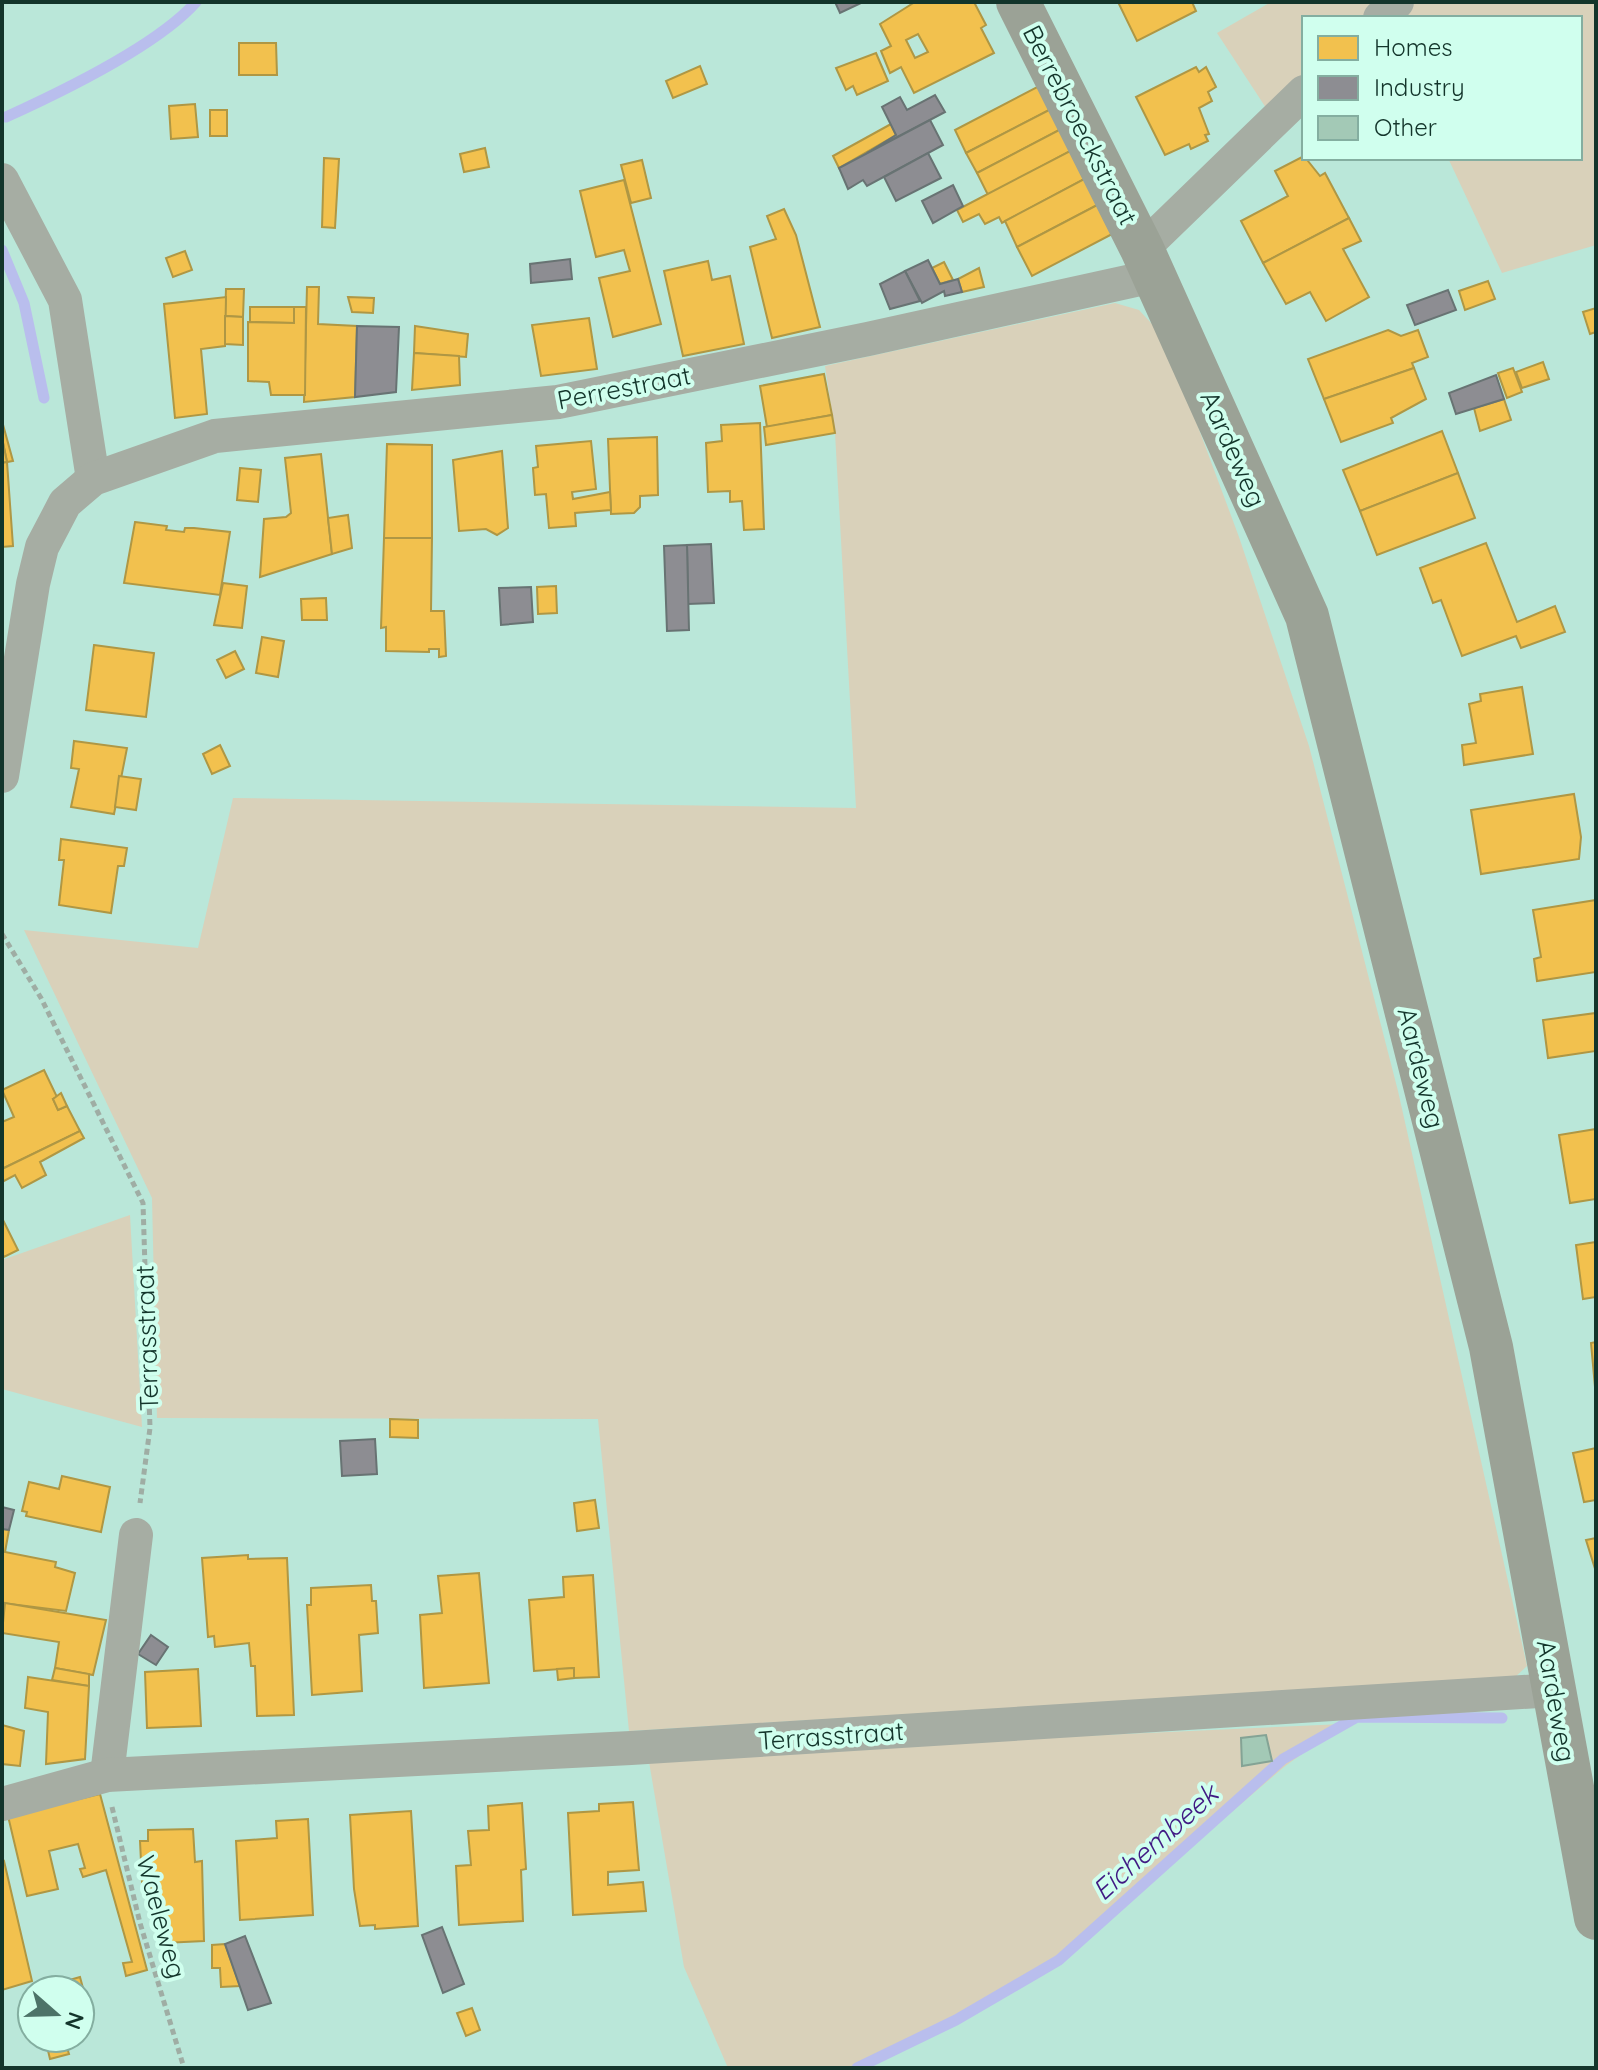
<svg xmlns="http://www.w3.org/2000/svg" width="1598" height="2070" font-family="Quicksand,sans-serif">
	<rect width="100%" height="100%" fill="#bae7d9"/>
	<g fill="#d9d1ba">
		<polygon points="1271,2 1385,2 1368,18 1304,18 1304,78 1268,111 1217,33"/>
		<polygon points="1415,2 1596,2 1596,245 1502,273 1448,158 1580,158 1580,18 1398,18"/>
		<polygon points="1115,303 1139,310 1165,338 1239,537 1309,746 1398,1091 1527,1666 1514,1678 629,1731 598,1419 157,1418 152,1198 24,930 198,948 233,798 856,808 835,433 825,366"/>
		<polygon points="130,1215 142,1427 2,1389 2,1260"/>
		<polygon points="1343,1724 1284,1767 1059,1960 956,2020 857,2068 728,2068 684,1967 648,1756"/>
	</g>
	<g fill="#f2c14e" stroke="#af9744" stroke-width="2" fill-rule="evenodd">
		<path d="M915 2H974L986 25 981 28 994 53 914 93 901 67 890 73 881 51 891 46 880 24ZM918 34 928 52 915 58 906 40Z"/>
		<polygon points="1118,2 1192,2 1196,11 1137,41"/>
		<polygon points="239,43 276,43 277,75 239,75"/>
		<polygon points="876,53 888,81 857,95 853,86 846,90 836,68"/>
		<polygon points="700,66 707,84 673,98 666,81"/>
		<polygon points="1196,67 1199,72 1206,67 1216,87 1208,92 1212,101 1199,108 1209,134 1205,135 1208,141 1191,149 1189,144 1165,155 1136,97"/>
		<polygon points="1041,85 1053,108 966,153 955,130"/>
		<polygon points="195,104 198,137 171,139 169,106"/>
		<polygon points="1053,108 1063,128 977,173 966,153"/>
		<rect x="210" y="110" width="17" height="26"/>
		<polygon points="891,124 896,135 839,168 833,156"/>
		<polygon points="1063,128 1074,149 988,195 977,173"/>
		<polygon points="485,148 489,167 464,172 460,154"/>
		<polygon points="1074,149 1088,177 1002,223 999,217 985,224 979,214 963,222 957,210"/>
		<polygon points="1304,156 1320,176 1325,173 1349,218 1263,263 1241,221 1288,196 1275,171"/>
		<polygon points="324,158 339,159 335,228 322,227"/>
		<polygon points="642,160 651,198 631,203 621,165"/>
		<polygon points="1088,177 1101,203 1017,247 1005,221"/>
		<polygon points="624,180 661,324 613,337 599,278 630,271 624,250 596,257 580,191"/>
		<polygon points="1101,203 1116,232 1032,276 1017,247"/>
		<polygon points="784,209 796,235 820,327 772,338 750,247 776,239 767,216"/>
		<polygon points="1349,218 1361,241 1343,249 1369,297 1326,321 1310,292 1286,304 1263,263"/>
		<polygon points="185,251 192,270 173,277 166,258"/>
		<polygon points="708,261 712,280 730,276 744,344 683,356 664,271"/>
		<polygon points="944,262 953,280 940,284 932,268"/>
		<polygon points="979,268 984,287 962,292 958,279"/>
		<polygon points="1488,281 1495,299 1465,310 1459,291"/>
		<polygon points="307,287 319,287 318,324 357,326 355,397 304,402"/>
		<polygon points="226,289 244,289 243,317 225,316"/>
		<polygon points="226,297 225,346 201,349 207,414 175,418 164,304"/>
		<polygon points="348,297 374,298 373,313 352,312"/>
		<polygon points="250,307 294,307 294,323 250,322"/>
		<polygon points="294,307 306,307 305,395 271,395 269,382 248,381 248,322 294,323"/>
		<polygon points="1596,308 1596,332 1590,334 1583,312"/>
		<polygon points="225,316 243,317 243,345 225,344"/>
		<polygon points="589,318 597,369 541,376 532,325"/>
		<polygon points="415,326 468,334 466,357 414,353"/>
		<polygon points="1388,330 1401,336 1418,330 1428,357 1412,363 1414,368 1324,399 1308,359"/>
		<polygon points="414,353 459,356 460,385 412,390"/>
		<polygon points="1543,362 1549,379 1522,388 1516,372"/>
		<polygon points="1414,368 1426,399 1391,418 1393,423 1341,442 1324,399"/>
		<polygon points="1513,368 1522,392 1507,398 1498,373"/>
		<polygon points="824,374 832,415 767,427 760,386"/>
		<polygon points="1504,399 1511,420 1480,431 1474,408"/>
		<polygon points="832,415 835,433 766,445 764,427"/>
		<polygon points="2,421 13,461 7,462 2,438"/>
		<polygon points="760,423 764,529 744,530 742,501 730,502 730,491 708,492 706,443 722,441 721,425"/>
		<polygon points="1442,431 1458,473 1360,511 1343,470"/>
		<polygon points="657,437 658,495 640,496 640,507 634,513 611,514 608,439"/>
		<polygon points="2,438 7,462 2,463"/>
		<polygon points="591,441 596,489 572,492 573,499 610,492 611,510 575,513 576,526 549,528 546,494 535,495 533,468 538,467 536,446"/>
		<polygon points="387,444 432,445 432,538 384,538"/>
		<polygon points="502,451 508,528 497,535 486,529 459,531 453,460"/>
		<polygon points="321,454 332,554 260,577 264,519 286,517 291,513 285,458"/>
		<polygon points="7,462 13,546 2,547 2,463"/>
		<polygon points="240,468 261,470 258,502 237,500"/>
		<polygon points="1458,473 1475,518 1377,555 1360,511"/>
		<polygon points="348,515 352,548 332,554 328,518"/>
		<polygon points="135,522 167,526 166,530 184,532 185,528 194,528 230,532 220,595 124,583"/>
		<polygon points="384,538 432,538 431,611 444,611 446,656 439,657 439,649 429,649 429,652 386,651 386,627 381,628"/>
		<polygon points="1486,543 1517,622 1555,606 1565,632 1521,648 1516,636 1462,656 1441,600 1433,603 1420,568"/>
		<polygon points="223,583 247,586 242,628 214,625"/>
		<polygon points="556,586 557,613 538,614 537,587"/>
		<polygon points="326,598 327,620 302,620 301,599"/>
		<polygon points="262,637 284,641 278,677 256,673"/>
		<polygon points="94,645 154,653 146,717 86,710"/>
		<polygon points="235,651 244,669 226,678 217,660"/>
		<polygon points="1522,687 1533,754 1464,765 1462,745 1476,743 1469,704 1481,701 1480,694"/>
		<polygon points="74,741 127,748 114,814 71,807 79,769 71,768"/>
		<polygon points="220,745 230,766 212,774 203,754"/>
		<polygon points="119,776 141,779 136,810 115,807"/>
		<polygon points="1574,794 1581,837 1579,859 1481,874 1471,810"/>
		<polygon points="61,839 127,848 124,866 118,866 111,913 59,905 64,860 59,860"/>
		<polygon points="1596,900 1596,972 1537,981 1534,959 1541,957 1533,910"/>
		<polygon points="1596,1013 1596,1051 1548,1058 1543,1020"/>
		<polygon points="44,1070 57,1097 53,1099 58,1110 67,1106 80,1131 2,1169 2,1122 14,1117 2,1090"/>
		<polygon points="61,1093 67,1106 58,1110 53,1099"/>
		<polygon points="1596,1129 1596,1199 1570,1203 1559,1135"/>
		<polygon points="80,1131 84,1138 40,1162 46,1175 22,1188 15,1175 2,1182 2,1169"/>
		<polygon points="2,1218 18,1250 4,1257 2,1253"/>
		<polygon points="1596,1242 1596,1297 1583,1299 1576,1245"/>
		<polygon points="1596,1342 1596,1398 1591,1343"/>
		<polygon points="390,1419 418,1420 418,1438 390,1437"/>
		<polygon points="1596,1448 1596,1500 1584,1502 1573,1453"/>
		<polygon points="62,1476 110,1487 101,1532 26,1516 27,1512 22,1511 29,1482 59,1489"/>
		<polygon points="595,1500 599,1528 577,1531 574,1503"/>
		<polygon points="2,1529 9,1530 5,1552 56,1562 55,1567 75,1573 66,1611 2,1603"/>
		<polygon points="1596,1538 1596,1572 1586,1540"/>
		<polygon points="248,1555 248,1559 287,1558 294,1715 257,1716 255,1666 251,1666 249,1643 215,1647 214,1636 208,1637 202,1558"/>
		<polygon points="479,1573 489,1683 424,1688 420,1615 442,1613 438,1576"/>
		<polygon points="593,1575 599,1677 574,1678 574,1668 534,1671 529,1600 564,1597 563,1577"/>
		<polygon points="371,1585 372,1601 376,1601 378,1633 359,1635 362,1691 312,1695 307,1605 311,1605 311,1588"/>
		<polygon points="5,1603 106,1620 93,1675 55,1668 59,1642 2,1633"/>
		<polygon points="55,1668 89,1674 89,1686 52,1680"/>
		<polygon points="574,1668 574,1678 558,1680 557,1669"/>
		<polygon points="198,1669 201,1726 147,1728 145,1672"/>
		<polygon points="28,1677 89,1686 85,1759 46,1764 48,1712 25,1708"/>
		<polygon points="2,1725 24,1731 20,1766 2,1764"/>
		<polygon points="100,1794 147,1970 126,1976 123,1963 132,1962 106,1870 83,1877 80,1869 85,1868 78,1844 49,1851 58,1889 27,1896 8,1816"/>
		<polygon points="633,1802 639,1870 608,1872 608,1885 643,1882 646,1911 573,1915 568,1813 599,1811 599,1804"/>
		<polygon points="522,1803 526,1869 521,1870 523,1921 459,1925 456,1866 471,1865 468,1831 489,1830 488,1806"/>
		<polygon points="411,1811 418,1926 375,1929 375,1925 360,1926 354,1889 350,1815"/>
		<polygon points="308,1819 313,1915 240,1920 236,1841 277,1838 276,1821"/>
		<polygon points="193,1829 195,1862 202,1861 204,1941 164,1943 160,1895 152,1897 151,1881 142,1882 140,1841 148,1841 148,1830"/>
		<polygon points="4,1861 32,1981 2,1990 2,1862"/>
		<polygon points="225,1944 240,1986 221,1987 220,1968 212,1968 212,1945"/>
		<polygon points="80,1977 87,2003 80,2005 80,1990 54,1990 52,1985"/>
		<polygon points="472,2008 480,2030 466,2036 457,2013"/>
		<polygon points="45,2038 64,2038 69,2054 50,2059"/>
	</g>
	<g fill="#8d8d92" stroke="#687373" stroke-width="2">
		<polygon points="835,2 863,2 840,13"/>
		<polygon points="935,95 945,112 867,153 896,135 882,107 900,97 907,110"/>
		<polygon points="930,120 943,145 867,186 863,180 848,189 839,168"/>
		<polygon points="928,153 941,178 896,201 884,177"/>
		<polygon points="953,185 963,206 933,223 922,201"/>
		<polygon points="570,259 572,279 531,283 530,264"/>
		<polygon points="928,260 940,284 958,279 962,292 945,296 944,291 922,303 905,271"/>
		<polygon points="905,271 920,301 890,309 880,284"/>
		<polygon points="1448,290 1456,310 1415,325 1407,305"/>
		<polygon points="357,326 399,327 396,392 355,397"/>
		<polygon points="1496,375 1504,399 1456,414 1449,393"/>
		<polygon points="711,544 714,603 688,604 687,545"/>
		<polygon points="687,545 689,630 667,631 664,546"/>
		<polygon points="531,587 533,622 501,625 499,588"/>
		<polygon points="375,1439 377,1474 342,1476 340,1441"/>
		<polygon points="2,1507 14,1510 9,1530 2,1529"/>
		<polygon points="151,1635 168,1647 156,1665 138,1654"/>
		<polygon points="442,1927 464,1984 443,1993 422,1935"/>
		<polygon points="245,1936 271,2003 248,2010 225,1944"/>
	</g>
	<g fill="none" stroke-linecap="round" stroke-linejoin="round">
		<g stroke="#b9beed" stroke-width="11">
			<path d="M6 117C61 92 157 46 196 2"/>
			<polyline points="2,250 24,303 44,398"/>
			<polyline points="857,2068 956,2020 1059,1960 1283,1759 1357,1717 1502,1718"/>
		</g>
	</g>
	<polygon fill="#a3c9b6" stroke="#84a395" stroke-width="2" points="1266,1735 1272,1761 1242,1766 1241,1738"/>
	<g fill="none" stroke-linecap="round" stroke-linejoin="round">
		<g stroke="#9fada4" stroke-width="5" stroke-dasharray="6 4" stroke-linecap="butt">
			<polyline points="2,934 41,998 143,1203 150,1428 140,1503"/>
			<polyline points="112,1807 140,1923 184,2068"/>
		</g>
		<g stroke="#a6ada3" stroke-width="34">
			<polyline points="1380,18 1397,2"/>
			<polyline points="2,180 65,300 93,479"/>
			<polyline points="1142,249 1304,92"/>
			<polyline points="2,776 33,584 42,547 65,503 93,479 215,436 558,402 868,339 1154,276"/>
			<polyline points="107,1775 136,1535"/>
			<polyline points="2,1804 107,1775 631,1748 1555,1690"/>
		</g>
		<polyline stroke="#9ba296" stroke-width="44" points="1018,2 1142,249 1307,616 1491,1347 1596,1918"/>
	</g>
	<g text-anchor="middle" stroke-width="8" stroke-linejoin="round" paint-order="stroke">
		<g font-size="26" fill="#13352b" stroke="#d0ffee">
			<text transform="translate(1080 125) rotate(63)" y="9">Berrebroeckstraat</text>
			<text transform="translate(624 388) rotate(-11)" y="9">Perrestraat</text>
			<text transform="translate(1233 449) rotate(66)" y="9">Aardeweg</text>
			<text transform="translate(1421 1068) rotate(76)" y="9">Aardeweg</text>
			<text transform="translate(147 1338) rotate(-92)" y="9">Terrasstraat</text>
			<text transform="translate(1556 1701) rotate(80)" y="9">Aardeweg</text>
			<text transform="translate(831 1736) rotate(-4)" y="9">Terrasstraat</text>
			<text transform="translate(161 1917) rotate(75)" y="9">Waeleweg</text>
		</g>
		<g font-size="28" font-style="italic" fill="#401a83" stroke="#d0ffee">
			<text transform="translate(1155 1842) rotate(-42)" y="10">Eichembeek</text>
		</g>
	</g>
	<rect width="1598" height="2070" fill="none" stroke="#13352b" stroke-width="8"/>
	<rect x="1302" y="16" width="280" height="144" fill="#d0ffee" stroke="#84aea0" stroke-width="2"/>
	<rect x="1318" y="36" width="40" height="24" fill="#f2c14e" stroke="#84aea0" stroke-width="2"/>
	<text x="1374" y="56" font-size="24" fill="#13352b">Homes</text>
	<rect x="1318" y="76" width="40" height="24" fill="#8d8d92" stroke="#84aea0" stroke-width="2"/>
	<text x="1374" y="96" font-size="24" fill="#13352b">Industry</text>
	<rect x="1318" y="116" width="40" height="24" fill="#a3c9b6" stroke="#84aea0" stroke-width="2"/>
	<text x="1374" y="136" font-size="24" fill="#13352b">Other</text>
	<g transform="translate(56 2014) rotate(110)"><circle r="38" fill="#d0ffee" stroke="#84aea0" stroke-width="2"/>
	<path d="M0-6L14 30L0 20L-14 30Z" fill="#4d7368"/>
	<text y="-12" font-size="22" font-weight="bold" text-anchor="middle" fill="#13352b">N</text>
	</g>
</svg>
